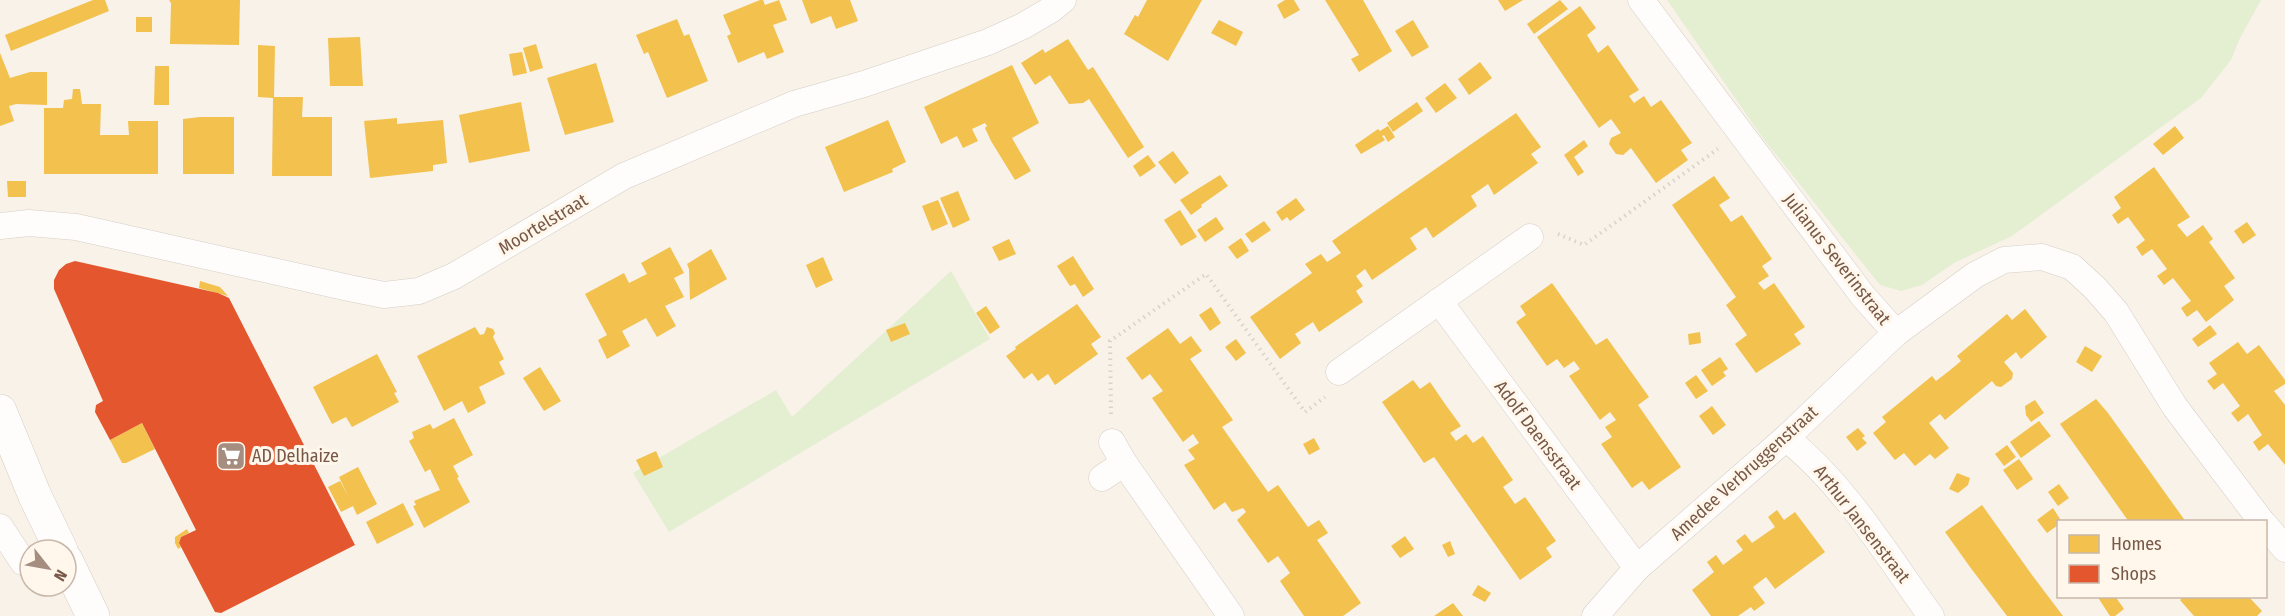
<svg xmlns="http://www.w3.org/2000/svg" width="2285" height="616" font-family="'Fira Sans Condensed',sans-serif">
	<rect width="100%" height="100%" fill="#f8f2e9"/>
	<g fill="#e4efd2">
		<polygon points="1667,0 2261,0 2240,38 2231,60 2201,98 2012,236 1954,263 1922,285 1901,291 1880,285 1762,137"/>
		<polygon points="951,271 990,339 669,532 633,473 776,390 792,417"/>
	</g>
	<g fill="#f2c14e">
		<polygon points="93,0 105,0 109,11 11,51 5,35"/>
		<polygon points="169,0 240,0 239,45 170,44 171,3"/>
		<polygon points="760,0 763,0 765,5 779,0 787,20 773,25 784,52 767,59 764,52 738,63 727,36 731,34 723,15"/>
		<polygon points="802,0 850,0 858,21 836,29 831,16 811,24"/>
		<polygon points="1147,0 1202,0 1168,61 1124,34 1135,15 1138,17"/>
		<polygon points="1285,0 1294,0 1300,10 1284,19 1277,5"/>
		<polygon points="1325,0 1363,0 1392,51 1359,72 1351,59 1359,55"/>
		<polygon points="1498,0 1523,0 1505,11"/>
		<polygon points="1560,0 1568,9 1534,34 1527,24"/>
		<polygon points="1580,6 1596,28 1587,35 1598,53 1608,45 1639,90 1629,96 1634,103 1644,96 1651,107 1661,100 1692,143 1681,150 1688,160 1656,183 1631,148 1623,155 1616,154 1609,144 1611,138 1621,133 1611,119 1599,128 1537,37"/>
		<rect x="136" y="17" width="16" height="15"/>
		<polygon points="677,19 684,36 689,34 708,81 667,98 648,52 644,54 636,35"/>
		<polygon points="1219,20 1243,32 1236,46 1211,33"/>
		<polygon points="1413,20 1429,47 1412,57 1395,31"/>
		<polygon points="360,37 363,86 330,86 328,38"/>
		<polygon points="1068,39 1088,70 1093,67 1144,147 1128,158 1089,99 1083,103 1069,104 1050,75 1035,85 1021,63 1043,49 1045,53"/>
		<polygon points="536,44 543,68 530,72 523,48"/>
		<polygon points="258,45 275,46 274,97 303,97 302,117 332,117 332,176 272,176 273,98 258,97"/>
		<polygon points="522,52 527,73 513,76 509,54"/>
		<polygon points="0,53 10,78 30,72 47,72 47,105 16,104 9,106 14,121 0,126"/>
		<polygon points="1480,62 1492,78 1469,95 1458,79"/>
		<polygon points="596,63 614,122 565,135 547,78"/>
		<polygon points="1012,65 1039,123 1012,138 1031,171 1015,180 991,141 985,128 987,126 985,123 972,129 978,141 963,148 957,136 941,144 924,107"/>
		<polygon points="155,66 169,66 169,105 154,105"/>
		<polygon points="1445,83 1457,98 1436,113 1425,98"/>
		<polygon points="73,89 80,89 82,104 101,104 100,135 129,135 128,121 158,121 158,174 44,174 44,108 63,108 64,100 72,99"/>
		<polygon points="521,102 530,151 469,163 459,115"/>
		<polygon points="1417,102 1423,111 1393,132 1387,123"/>
		<polygon points="1516,113 1541,147 1531,154 1538,163 1494,195 1488,184 1471,196 1477,206 1433,238 1426,227 1410,238 1417,249 1372,280 1365,269 1356,276 1363,286 1356,291 1363,302 1319,332 1313,322 1295,334 1301,343 1280,359 1250,317 1312,273 1305,264 1321,254 1327,262 1341,253 1332,241"/>
		<polygon points="200,117 234,117 234,174 183,174 183,119"/>
		<polygon points="397,118 397,124 443,120 447,163 433,165 433,171 370,178 364,121"/>
		<polygon points="888,120 906,162 892,169 893,172 844,192 825,147"/>
		<polygon points="1388,126 1395,137 1388,142 1384,135 1382,136 1385,140 1361,154 1355,145 1378,129 1380,131"/>
		<polygon points="2175,126 2184,138 2163,155 2153,144"/>
		<polygon points="1584,140 1588,146 1574,157 1584,172 1578,176 1564,155"/>
		<polygon points="1173,151 1189,173 1175,184 1158,162"/>
		<polygon points="1148,155 1156,166 1140,177 1133,166"/>
		<polygon points="2154,167 2190,217 2177,225 2187,237 2203,225 2213,239 2209,242 2235,278 2224,286 2234,300 2206,322 2197,310 2187,317 2181,308 2191,301 2173,278 2164,285 2157,276 2167,269 2152,249 2142,256 2136,247 2145,240 2128,217 2118,224 2112,215 2121,208 2114,197"/>
		<polygon points="1220,175 1228,186 1201,205 1202,207 1191,215 1180,200"/>
		<polygon points="1714,176 1730,198 1719,205 1731,222 1742,215 1772,259 1762,266 1769,276 1758,283 1764,290 1774,283 1805,327 1794,334 1801,344 1756,373 1735,344 1747,335 1726,305 1736,297 1672,205"/>
		<polygon points="7,181 26,181 26,197 8,197"/>
		<polygon points="958,191 970,220 953,228 940,198"/>
		<polygon points="1296,198 1305,210 1290,221 1287,217 1282,221 1276,212"/>
		<polygon points="938,200 948,224 932,231 922,206"/>
		<polygon points="1180,210 1197,237 1181,246 1164,220"/>
		<polygon points="1216,217 1224,229 1205,242 1197,230"/>
		<polygon points="1264,221 1271,230 1252,243 1245,234"/>
		<polygon points="2247,222 2256,235 2243,244 2234,231"/>
		<polygon points="1241,238 1249,251 1237,259 1228,247"/>
		<polygon points="1009,239 1016,254 999,261 992,247"/>
		<polygon points="670,247 684,273 674,278 684,297 665,306 676,326 657,337 646,318 622,331 630,346 607,359 598,340 607,335 585,294 624,273 629,283 647,274 641,263"/>
		<polygon points="711,249 727,279 690,300 689,269 687,264"/>
		<polygon points="1073,256 1094,289 1083,297 1075,284 1070,286 1057,266"/>
		<polygon points="823,257 833,280 816,288 806,265"/>
		<polygon points="200,281 220,287 228,296 199,288"/>
		<polygon points="1552,283 1596,345 1607,338 1649,397 1638,405 1681,467 1649,490 1642,481 1632,488 1601,444 1612,437 1605,427 1616,420 1610,412 1600,420 1569,376 1580,369 1574,361 1564,368 1557,359 1547,366 1516,322 1526,315 1520,306"/>
		<polygon points="1077,304 1101,337 1091,344 1098,354 1055,385 1048,374 1038,381 1032,373 1024,379 1006,356 1016,349 1015,347"/>
		<polygon points="986,306 1000,327 990,334 976,313"/>
		<polygon points="1211,307 1221,323 1210,331 1199,315"/>
		<polygon points="2025,309 2047,337 2021,359 2016,352 2004,362 2013,373 2012,379 2001,387 1996,386 1992,381 1945,420 1940,414 1929,423 1949,448 1935,459 1930,454 1915,466 1904,453 1895,460 1873,433 1886,422 1882,417 1932,376 1936,381 1949,371 1961,361 1957,356 2007,314 2012,320"/>
		<polygon points="905,323 910,334 891,342 886,330"/>
		<polygon points="2210,325 2217,334 2198,347 2192,339"/>
		<polygon points="475,327 480,335 484,334 487,327 493,329 495,333 493,337 504,359 499,362 505,374 479,387 486,403 468,413 462,401 444,411 417,356"/>
		<polygon points="1168,328 1180,344 1191,336 1202,351 1190,359 1233,420 1222,427 1268,492 1278,485 1308,527 1319,520 1328,533 1317,540 1361,603 1343,616 1304,616 1280,581 1290,573 1278,556 1268,563 1237,520 1246,512 1243,508 1232,512 1225,502 1214,510 1184,465 1195,459 1188,450 1199,443 1193,434 1183,442 1152,398 1163,391 1150,374 1142,380 1126,358"/>
		<polygon points="1700,332 1701,343 1689,345 1688,334"/>
		<polygon points="1236,339 1246,353 1236,361 1225,347"/>
		<polygon points="2238,342 2247,354 2259,345 2285,380 2285,384 2274,391 2285,405 2285,465 2268,444 2259,451 2253,442 2262,435 2248,414 2238,422 2231,413 2240,406 2223,383 2214,390 2207,381 2217,374 2209,363"/>
		<polygon points="2085,346 2102,356 2092,372 2076,362"/>
		<polygon points="377,354 397,392 394,393 399,402 352,427 346,417 332,424 313,387"/>
		<polygon points="1720,357 1728,369 1723,372 1726,376 1712,386 1701,370"/>
		<polygon points="540,367 561,401 544,411 523,378"/>
		<polygon points="1696,375 1708,391 1696,399 1685,383"/>
		<polygon points="1413,380 1420,389 1430,382 1445,404 1461,426 1450,433 1456,441 1466,434 1473,443 1483,436 1513,480 1503,487 1515,504 1525,497 1556,541 1546,548 1552,557 1520,580 1434,457 1424,463 1382,402"/>
		<polygon points="2096,399 2108,413 2186,522 2129,522 2060,424"/>
		<polygon points="2035,400 2044,413 2031,422 2026,415 2025,406"/>
		<polygon points="1712,406 1726,425 1713,435 1699,416"/>
		<polygon points="454,418 473,455 453,466 459,477 457,478 470,502 424,528 413,506 416,505 414,501 440,490 430,469 425,472 409,441 414,438 412,432 430,424 433,429"/>
		<polygon points="2039,421 2051,436 2021,458 2010,442"/>
		<polygon points="142,423 155,449 126,463 122,463 110,440"/>
		<polygon points="1858,428 1865,436 1862,438 1867,443 1857,451 1846,437"/>
		<polygon points="1314,438 1320,449 1309,455 1303,444"/>
		<polygon points="2007,445 2016,457 2004,466 1995,454"/>
		<polygon points="656,451 663,467 644,476 636,460"/>
		<polygon points="2019,459 2033,479 2017,490 2003,470"/>
		<polygon points="358,467 377,504 357,515 353,506 341,512 328,487 340,481 348,496 339,477"/>
		<polygon points="1957,473 1970,478 1968,485 1958,493 1949,489"/>
		<polygon points="2059,484 2069,498 2058,506 2048,492"/>
		<polygon points="403,503 414,525 377,544 366,522"/>
		<polygon points="1982,505 2032,575 2063,616 2007,616 1970,567 1945,532"/>
		<polygon points="2053,508 2062,522 2058,522 2058,525 2047,533 2037,520"/>
		<polygon points="1777,510 1784,520 1795,512 1825,552 1775,589 1766,577 1753,587 1765,603 1754,611 1751,607 1738,616 1711,616 1692,590 1714,572 1707,562 1716,555 1723,565 1743,550 1736,541 1745,534 1752,543 1775,527 1768,517"/>
		<polygon points="187,529 189,533 181,537 179,543 181,547 178,549 175,543 175,537"/>
		<polygon points="1405,536 1414,549 1400,558 1391,546"/>
		<polygon points="1450,541 1455,554 1448,557 1442,545"/>
		<polygon points="1478,585 1491,593 1485,602 1472,595"/>
		<polygon points="2097,596 2115,596 2124,609 2115,616 2110,616"/>
		<polygon points="2184,596 2248,596 2262,611 2257,616 2194,616 2180,600"/>
		<polygon points="1453,603 1463,616 1434,616"/>
	</g>
	<polygon fill="#e4572e" points="75,261 218,293 229,298 355,545 221,613 215,612 179,543 181,537 196,530 142,423 110,440 95,412 96,405 103,401 54,289 54,280 59,270 66,264"/>
	<g fill="none" stroke-linecap="round" stroke-linejoin="round">
		<g stroke="#d6cec6" stroke-width="27">
			<g id="minor">
				<polyline points="1641,0 1863,296 1896,333"/>
				<polyline points="0,226 29,223 76,227 349,288 384,295 419,291 454,276 624,176 794,104 864,84 988,42 1023,26 1052,9 1063,0"/>
				<polyline points="1439,301 1637,568"/>
				<polyline points="1339,372 1530,237"/>
				<path d="M1786 438C1846 486 1886 554 1931 616"/>
				<polyline points="1112,442 1124,463"/>
				<polyline points="1102,478 1124,463 1231,616"/>
				<polyline points="2266,526 2285,549"/>
				<polyline points="0,527 23,562"/>
				<polyline points="1595,616 1637,568 1786,438 1896,333 1975,275 2004,260 2042,257 2072,267 2095,288 2116,312 2175,407 2262,522"/>
			</g>
		</g>
		<g stroke="#d7cec6" stroke-width="34">
			<g id="secondary">
				<polyline points="0,411 35,496 61,550"/>
				<polyline points="66,560 93,616"/>
			</g>
		</g>
		<g stroke="#dad2cb" stroke-width="4" stroke-dasharray="1.5 4.5" stroke-linecap="butt">
			<polyline points="1558,234 1584,245 1718,149"/>
			<polyline points="1111,414 1110,341 1206,274 1305,412 1325,397"/>
		</g>
		<use href="#minor" stroke="#fefdfc" stroke-width="26"/>
		<use href="#secondary" stroke="#fefdfc" stroke-width="33"/>
	</g>
	<defs>
		<g id="supermarket-square" transform="scale(1.5)"><rect x="-9" y="-9" width="18" height="18" rx="4" fill="#a58e80" stroke="#fff7eb"/><path d="M-6-5.5h2.5l.6 2H6L4.5 2H-2.5L-4.4-4H-6ZM-1.5 3.2a1.3 1.3 0 1 0 .1 0ZM3 3.2a1.3 1.3 0 1 0 .1 0Z" fill="#fff"/></g>
	</defs>
	<g fill-rule="evenodd">
		<use href="#supermarket-square" x="231" y="456"/>
	</g>
	<g text-anchor="middle" stroke-width="6" stroke-linejoin="round" paint-order="stroke">
		<g font-size="18" fill="#785847" stroke="#fff7eb">
			<text transform="translate(543 224) rotate(-31)" y="6">Moortelstraat</text>
			<text transform="translate(1837 259) rotate(52)" y="6">Julianus Severinstraat</text>
			<text transform="translate(1538 435) rotate(53)" y="6">Adolf Daensstraat</text>
			<text transform="translate(1744 473) rotate(-42)" y="6">Amedee Verbruggenstraat</text>
			<text transform="translate(1862 524) rotate(52)" y="6">Arthur Jansenstraat</text>
		</g>
		<g font-size="18" fill="#785847" stroke="#fff7eb" text-anchor="start">
			<text x="252" y="462">AD Delhaize</text>
		</g>
	</g>
	<rect x="2057" y="520" width="210" height="78" fill="#fff7eb" stroke="#c9b7a9" stroke-width="1.5"/>
	<rect x="2069" y="535" width="30" height="18" fill="#f2c14e" stroke="#c9b7a9" stroke-width="1.5"/>
	<text x="2111" y="550" font-size="18" fill="#785847">Homes</text>
	<rect x="2069" y="565" width="30" height="18" fill="#e4572e" stroke="#c9b7a9" stroke-width="1.5"/>
	<text x="2111" y="580" font-size="18" fill="#785847">Shops</text>
	<g transform="translate(48 568) rotate(121)"><circle r="28" fill="#fff7eb" stroke="#c9b7a9" stroke-width="1.5"/>
	<path d="M0-4.5L10 22L0 15L-10 22Z" fill="#a58e80"/>
	<text y="-9" font-size="16" font-weight="bold" text-anchor="middle" fill="#785847">N</text>
	</g>
</svg>
